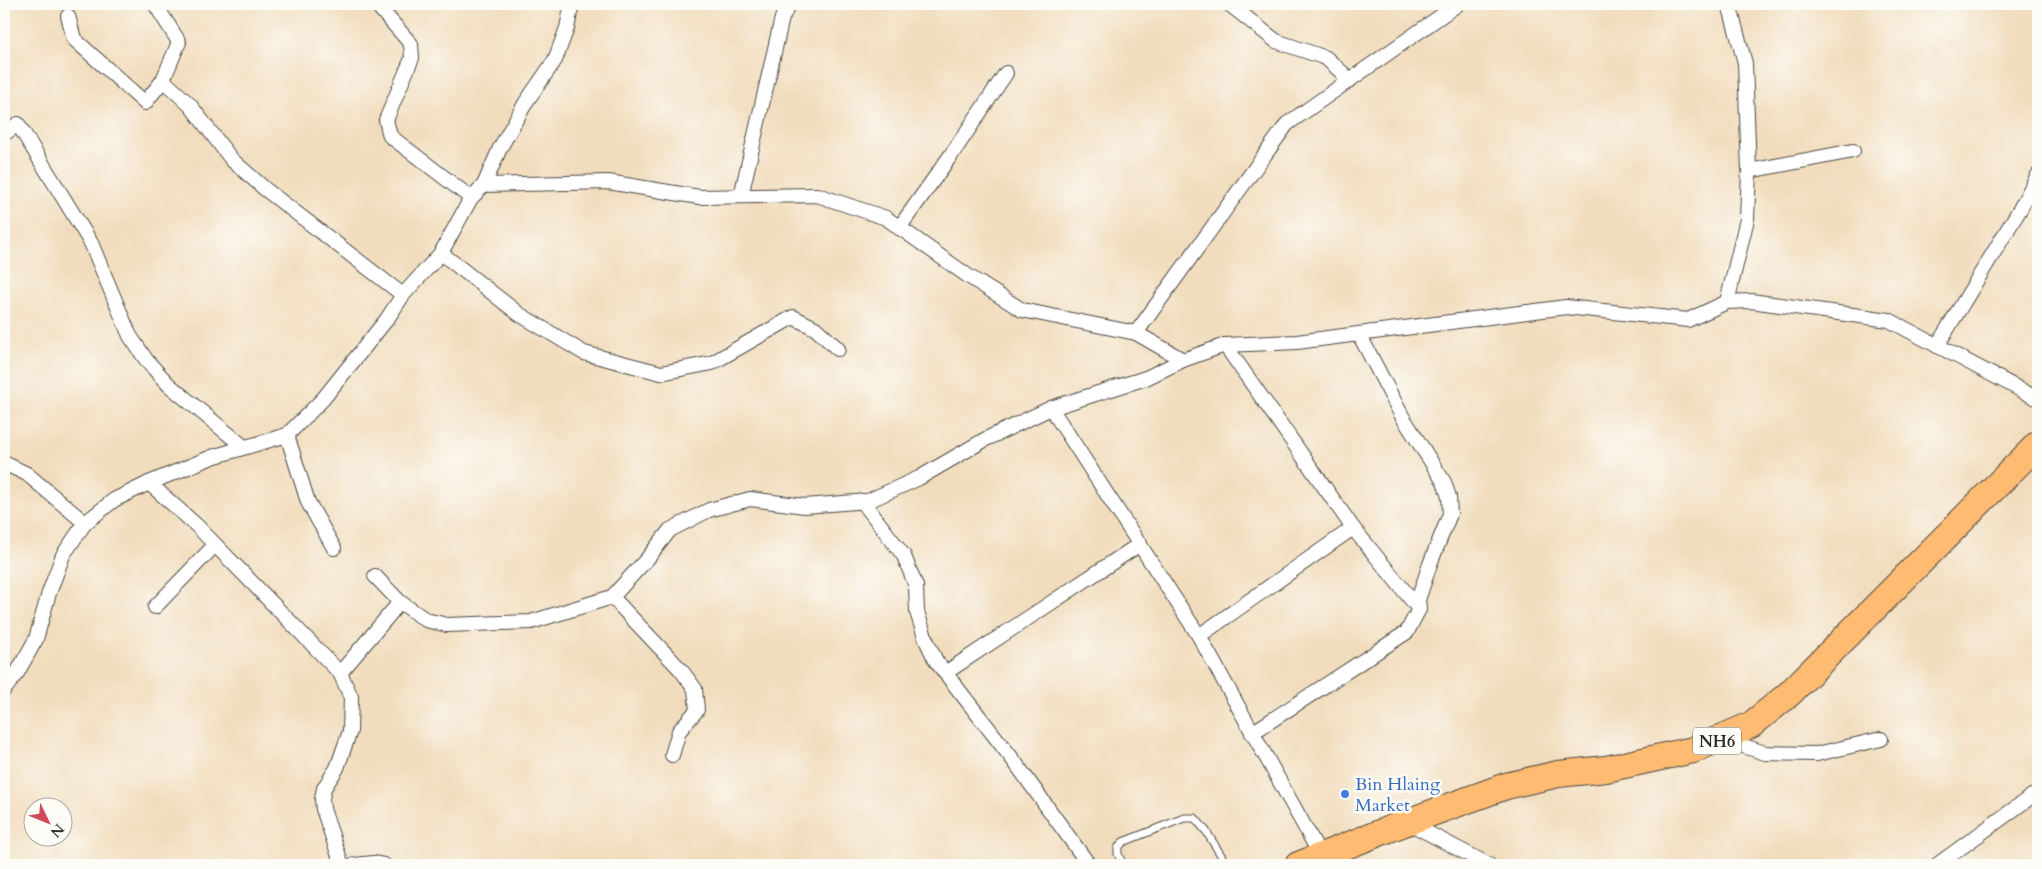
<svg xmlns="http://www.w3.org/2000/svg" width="2042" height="869" font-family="Cardo,serif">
	<rect width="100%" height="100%" fill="#fdfcf7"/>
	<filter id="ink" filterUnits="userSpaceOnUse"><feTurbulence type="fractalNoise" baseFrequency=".02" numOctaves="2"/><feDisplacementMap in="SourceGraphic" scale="10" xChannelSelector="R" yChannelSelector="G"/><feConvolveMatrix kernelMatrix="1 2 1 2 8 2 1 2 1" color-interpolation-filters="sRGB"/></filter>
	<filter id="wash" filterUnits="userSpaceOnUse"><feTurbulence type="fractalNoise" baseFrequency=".0096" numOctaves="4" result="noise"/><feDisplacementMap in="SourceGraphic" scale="20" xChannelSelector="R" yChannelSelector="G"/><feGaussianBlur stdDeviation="1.12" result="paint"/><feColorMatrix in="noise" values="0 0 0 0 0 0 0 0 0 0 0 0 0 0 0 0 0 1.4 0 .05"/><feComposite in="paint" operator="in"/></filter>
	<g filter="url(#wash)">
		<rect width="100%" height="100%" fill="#f1ddbd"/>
	</g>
	<g filter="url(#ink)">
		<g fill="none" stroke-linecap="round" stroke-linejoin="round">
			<g stroke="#494641" stroke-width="9">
				<polyline id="lane" points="1123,865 1118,854 1118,848 1123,842 1184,818 1195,818 1206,831 1227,865"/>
			</g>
			<g stroke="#494641" stroke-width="16">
				<g id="street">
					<polyline points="376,4 411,44 412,58 386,120 390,136 471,198"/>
					<polyline points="1229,4 1276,41 1326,58 1349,79"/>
					<polyline points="68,16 74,39 145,103 163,80 179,42 155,4"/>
					<polyline points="163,80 190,105 232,160 265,189 403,295"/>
					<polyline points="4,134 18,124 91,243 130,336 147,361 169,385 244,447"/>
					<polyline points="1749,171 1853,151"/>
					<polyline points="484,185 500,148 526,102 555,60 567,28 572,4"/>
					<polyline points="741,196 782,18 789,4"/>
					<polyline points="899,228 956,148 1006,73"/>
					<polyline points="441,253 519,314 584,353 661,373 712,363 793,317 815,328 838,349"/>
					<polyline points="1727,302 1747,219 1749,171 1745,63 1729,4"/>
					<polyline points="1136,333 1287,124 1458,4"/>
					<polyline points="1225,345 1353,528 1419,609"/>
					<polyline points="1937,346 2020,209 2038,175"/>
					<polyline points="1051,408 1199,636 1321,856"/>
					<polyline points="287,435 308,502 334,548"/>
					<polyline points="4,463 27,474 85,523"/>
					<polyline points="149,483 196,525 340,673 351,697 350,731 337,768 324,788 322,799 323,809 342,865"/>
					<polyline points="862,501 904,556 916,586 917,612 926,640 936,661 1014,761 1089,865"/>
					<polyline points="375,576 400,602 426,620 447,625 531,622 612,597 647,559 670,530 709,510 750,499 805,506 868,501 919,478 986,439 1051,408 1146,378 1183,360"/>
					<polyline points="612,597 681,670 695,689 697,710 679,731 672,755"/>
					<polyline points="155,607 215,545"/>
					<polyline points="1199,636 1353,528"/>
					<polyline points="340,673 400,602"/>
					<polyline points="945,673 1140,544"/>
					<polyline points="4,690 17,673 36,639 49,593 63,555 85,523 114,500 149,483 212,457 287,435 323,399 387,319 403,295 441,253 471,198 484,185 608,182 699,197 817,195 886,218 968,276 1022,310 1136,333 1183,360 1225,345 1297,342 1566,307 1688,320 1727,302 1751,301 1889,320 2038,399"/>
					<polyline points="1252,733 1407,632 1419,609 1418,600 1430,564 1450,514 1449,497 1444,482 1402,416 1359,334"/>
					<polyline points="1722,739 1765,753 1817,754 1881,739"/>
					<polyline points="1407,822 1489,865"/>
					<polyline points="354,865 374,863 384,865"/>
					<polyline points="1937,865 2032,796 2038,795"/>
				</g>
			</g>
			<g stroke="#494641" stroke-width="28">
				<polyline id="highway" points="1298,865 1407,822 1506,786 1558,774 1606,769 1693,750 1751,725 1789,694 2038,444"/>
			</g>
			<use href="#lane" stroke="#fff" stroke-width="7"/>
			<use href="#street" stroke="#fff" stroke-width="14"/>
			<use href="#highway" stroke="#ffbb71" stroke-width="26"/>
		</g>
	</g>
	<circle fill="#3f7fe0" stroke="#fdfcf7" stroke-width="2" cx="1345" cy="794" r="5"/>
	<g text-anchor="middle" stroke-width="5" stroke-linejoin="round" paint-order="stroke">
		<rect fill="#fdfcf7" stroke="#6a6a68" stroke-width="1" x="1693" y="727.5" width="48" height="27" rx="4"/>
		<g font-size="16" font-weight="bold" fill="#2b2b2b">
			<text x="1717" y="747">NH6</text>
		</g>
		<g font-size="18" fill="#366cbe" stroke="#fdfcf7" text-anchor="start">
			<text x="1355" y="790">Bin Hlaing<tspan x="1355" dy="21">Market</tspan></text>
		</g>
	</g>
	<rect width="2042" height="869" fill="none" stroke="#fdfcf7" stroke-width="20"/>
	<g transform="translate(48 822) rotate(133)"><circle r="24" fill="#fdfcf7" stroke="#a9a8a5"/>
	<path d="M0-4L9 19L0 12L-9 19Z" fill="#d1495b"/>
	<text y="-8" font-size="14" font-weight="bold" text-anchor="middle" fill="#2b2b2b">N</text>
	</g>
</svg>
